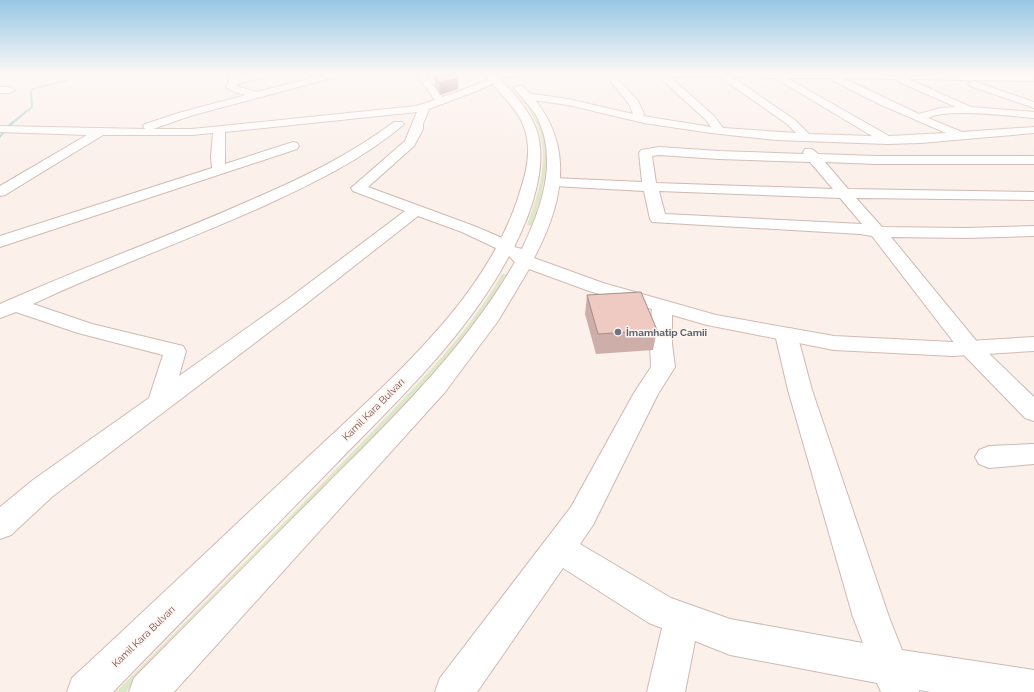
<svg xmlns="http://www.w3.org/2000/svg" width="1034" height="692" font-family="Raleway,sans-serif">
	<rect width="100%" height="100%" fill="#fbf0ea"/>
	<g fill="#dde8c9">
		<path d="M507 85H509C518 94 528 104 535 115 556 150 543 190 532 226L527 225C541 187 554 147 529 110 523 101 515 93 507 85Z"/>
		<path d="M502 274H506C486 312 458 346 430 378L126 692H116C201 606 287 521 370 434 418 384 468 334 502 274Z"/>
	</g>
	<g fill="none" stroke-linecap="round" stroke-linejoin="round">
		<polygon fill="#a6d4d1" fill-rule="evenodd" points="94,73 96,73 32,90 33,107 12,125 0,138 0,135 10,123 31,107 30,89"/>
		<g stroke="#ceb9b3" stroke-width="2">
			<g id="street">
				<path d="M231 73H239L238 78 259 73H273L272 75 237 84 236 86 257 92 331 73H344L343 75 190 116 153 129H192L416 106 435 100 415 73H423L443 97 473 86 501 73H530L526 76 507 77 479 90 429 109 423 124V129L414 146 368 187 474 226 512 242 515 246 512 250 506 251 500 250 462 232 418 216 302 307 53 496 11 535 0 539V507L33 480 149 398 163 355 78 333 16 312 0 318V304C83 267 168 237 251 200 302 178 350 155 394 122H402L404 124 402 126C361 160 314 183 266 205 189 240 109 268 33 304L92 324 183 346 186 351 179 376 288 299 405 211 353 191 351 188 405 141 417 112 225 132V164L293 142 297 143 299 146 297 149 0 247V236L212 168 211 157 213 133 192 135H103L5 195 0 196V186L87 135 0 132V126L145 129 143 126 145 124 182 112 246 95 234 92 226 87Z"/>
				<path d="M604 73H806L1034 75V81L908 79 971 107 1034 112V118C1011 116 947 108 928 118L962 132 1034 127V133L921 143 887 144 776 140 711 133 644 123 568 105 526 99 521 96 526 93 568 99 633 114 629 104ZM615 76H658L706 120 711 127 643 116 644 114 638 101ZM669 76 720 77 787 124 796 133 723 128 714 116ZM732 77 775 78 872 136 809 134 795 120ZM787 78H833L834 81 879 104 946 133 889 136ZM843 78 898 79 899 82 956 107 940 108 919 114Z"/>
				<polygon points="973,81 1034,102 1034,108 970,86 968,84"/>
				<polygon points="0,87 10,87 15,90 10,93 0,93"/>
				<path d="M659 147 719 151 804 154 803 152 805 149C811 148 813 149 818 154L876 156H1034V164H876L825 162 848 189 1034 192V200L856 198 882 227 966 228 1034 226V236L966 238 891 237 978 343 1034 397V421L1025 418 962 353 872 236 860 234 652 222 650 219 644 191 553 186 548 185 546 182 548 179 553 178 642 182 639 153 641 150ZM659 155 719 159 810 162 833 189 656 183 652 156ZM659 191 840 198 862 224 665 214Z"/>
				<polygon points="662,300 669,302 672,306 672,344 675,367 658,394 593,525 580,544 671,598 730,619 863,643 853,617 788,390 775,334 778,329 786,328 794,329 797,334 812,390 889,617 902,650 1034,670 1034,692 930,692 919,690 919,692 881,692 877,683 730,655 695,641 685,692 647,692 662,628 649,623 563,568 477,692 435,692 440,678 571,507 634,393 651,367 650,344 652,306 655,302"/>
				<polygon points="1034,444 1034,464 989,468 979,464 975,457 979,450 989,446"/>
			</g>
		</g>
		<g stroke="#d4b9b3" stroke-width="2">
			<path id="secondary" d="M485 73H494C509 89 526 105 535 126 550 162 531 214 514 247L522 249C541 209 559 160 537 117 531 106 522 98 514 88L516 86H522C576 137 566 198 534 258L603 283 716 315 834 336 953 342 1034 337V351L953 356 834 350 707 325 589 291 529 269 498 321 445 392 174 692H129L134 678C196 615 259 552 322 489 393 418 465 349 515 262L509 256C466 337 396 402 333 467 260 542 186 617 113 692H67L72 678C136 619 199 559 263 499 292 472 322 444 351 417 417 355 489 286 518 198 523 182 529 165 528 147 526 110 501 100 485 73Z"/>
		</g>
		<use href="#street" fill="#fff" fill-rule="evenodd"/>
		<use href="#secondary" fill="#fff" fill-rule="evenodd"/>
	</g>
	<g fill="#cdaea8">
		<polygon points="434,76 458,89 440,95 435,87"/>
		<polygon points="587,295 657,330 653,350 596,354 585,314"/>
	</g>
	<polygon fill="#a78d88" points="458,78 458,89 440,95 439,83"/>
	<g fill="#eecac3" stroke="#a78d88">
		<polygon points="456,75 458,78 439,83 434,76"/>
		<polygon points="641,292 657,330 598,334 587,295"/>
	</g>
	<linearGradient id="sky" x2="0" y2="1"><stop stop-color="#97c7e5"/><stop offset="0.43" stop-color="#fdf8f6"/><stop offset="1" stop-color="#fdf8f6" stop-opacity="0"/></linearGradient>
	<rect width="1034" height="170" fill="url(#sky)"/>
	<circle fill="#6b7280" stroke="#fef5f0" stroke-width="1.5" cx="618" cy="332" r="4"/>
	<g text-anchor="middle" stroke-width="3" stroke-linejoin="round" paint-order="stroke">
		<g font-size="10" font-weight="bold" fill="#5b616d" stroke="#fef5f0" text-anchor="start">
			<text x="626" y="336">İmamhatip Camii</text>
		</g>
		<g font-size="10" fill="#74534f" stroke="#fef5f0">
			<text transform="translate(373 409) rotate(-45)" y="4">Kamil Kara Bulvarı</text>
			<text transform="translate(143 636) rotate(-44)" y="4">Kamil Kara Bulvarı</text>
		</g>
	</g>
</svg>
